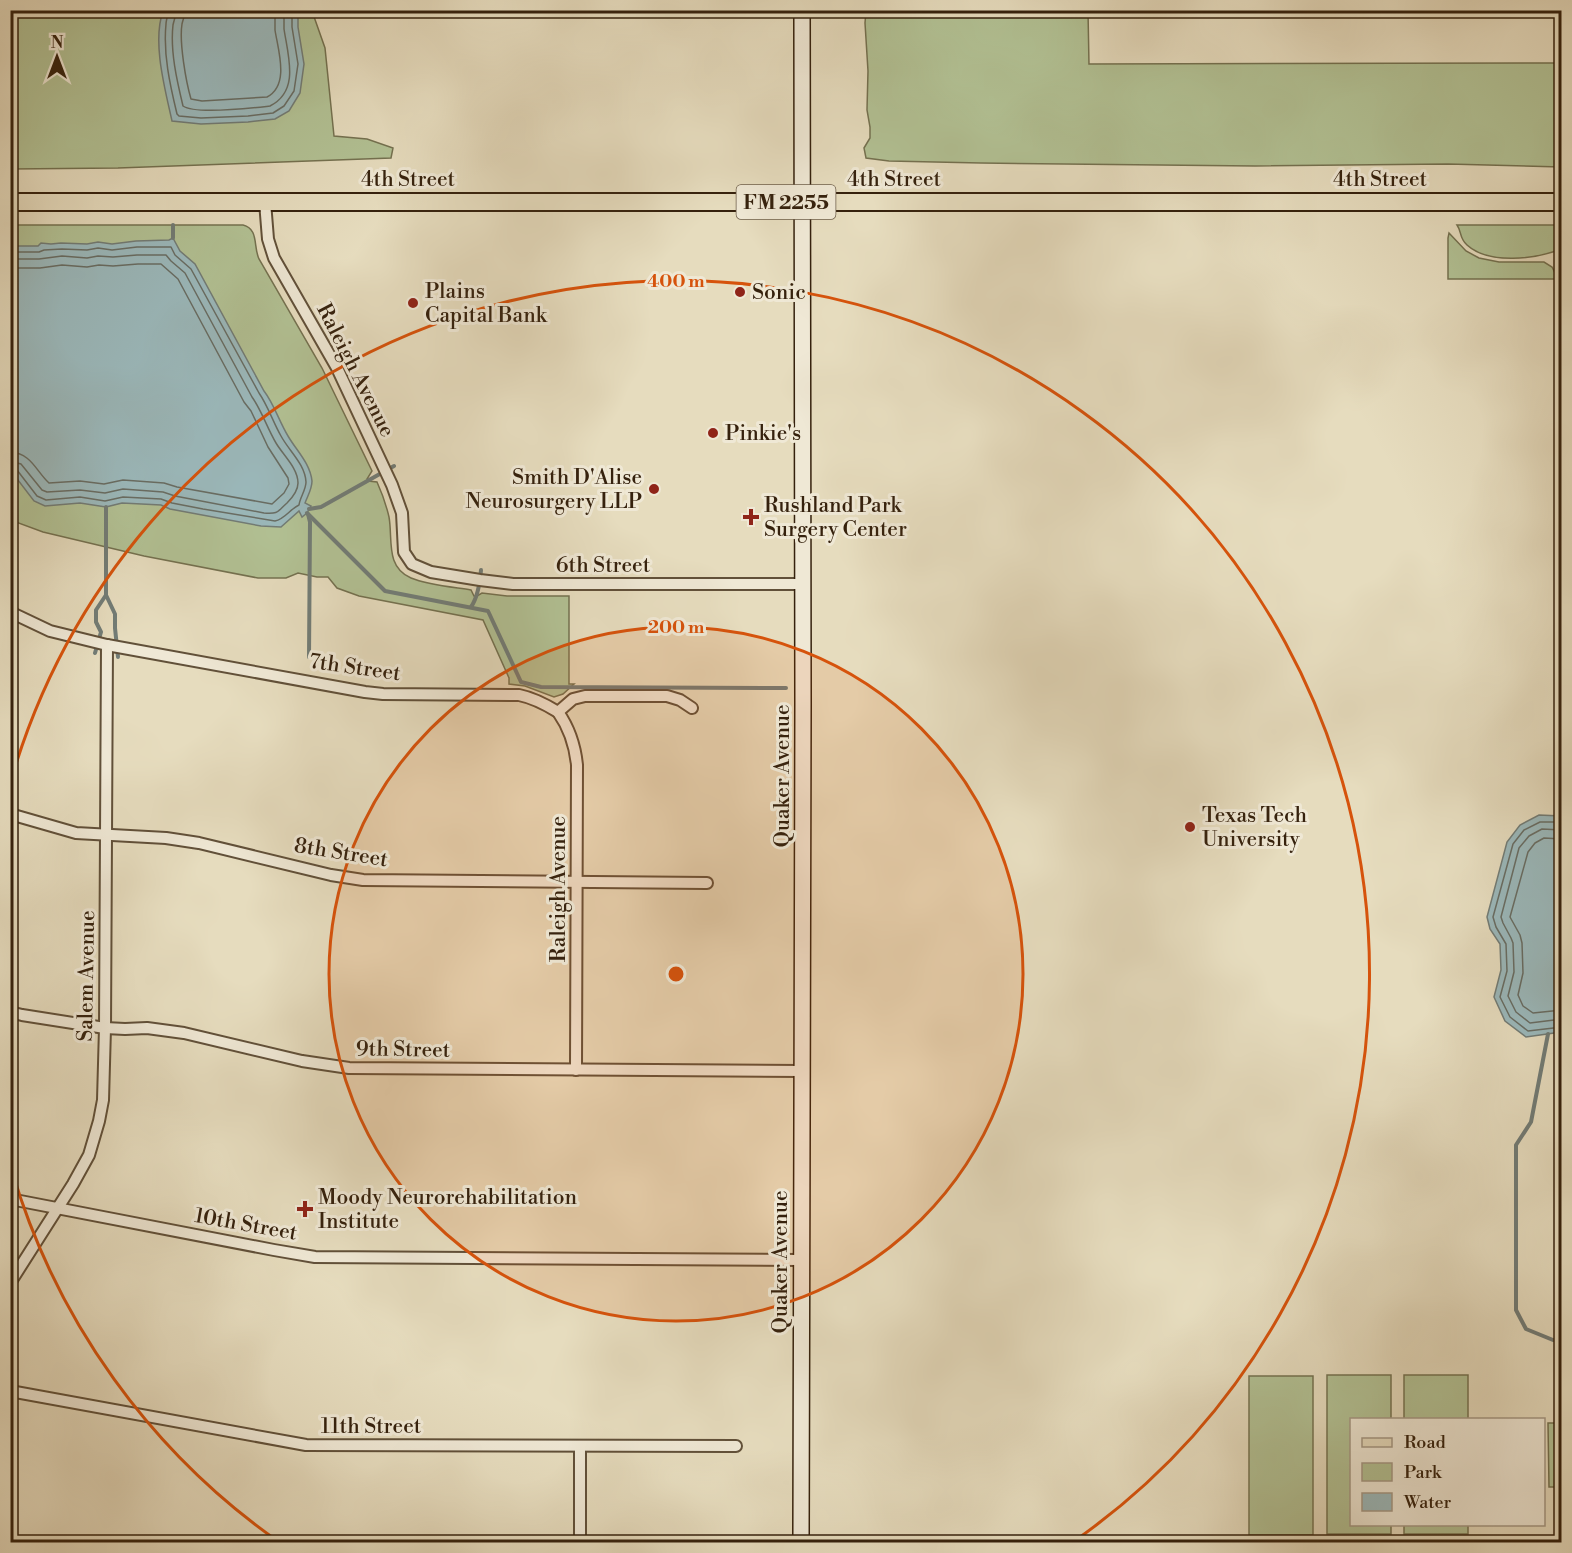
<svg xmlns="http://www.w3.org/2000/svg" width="1572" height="1553" font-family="'Libre Bodoni',serif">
	<rect width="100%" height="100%" fill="#e6dcbe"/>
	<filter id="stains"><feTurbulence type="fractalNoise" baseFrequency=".00333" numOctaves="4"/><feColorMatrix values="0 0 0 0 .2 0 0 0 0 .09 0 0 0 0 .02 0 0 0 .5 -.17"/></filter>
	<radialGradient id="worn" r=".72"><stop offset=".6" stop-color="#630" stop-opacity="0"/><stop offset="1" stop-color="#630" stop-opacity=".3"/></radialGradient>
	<g fill="#b2c194" stroke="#747150" stroke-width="1.5">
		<polygon points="10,11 312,11 325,48 334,136 367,139 393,148 391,158 118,168 11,169"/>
		<polygon points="866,11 1088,11 1089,64 1561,63 1561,167 1448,164 1255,166 981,163 889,161 866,158 864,148 870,138 870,127 867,110 868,71 865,23"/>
		<path d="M11 225H243C259 229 253 246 259 259L322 368 372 471 367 479 368 481 377 482C382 493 386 504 389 517 393 539 385 567 411 578 428 585 452 587 471 590L474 596H477L482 593 507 596H569V684H574L563 694 554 697 525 686 509 684V678L483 620 359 596 337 588 328 577H317L298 573 286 578H258L144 556 43 532 13 521 11 518Z"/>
		<path d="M1457 225H1561V249C1536 259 1489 265 1467 245 1459 238 1462 232 1457 225Z"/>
		<polygon points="1449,233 1466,251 1479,258 1499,262 1544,262 1552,267 1555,273 1556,279 1448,279 1448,238"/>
		<polygon points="1327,1375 1391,1375 1391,1419 1352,1420 1352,1524 1391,1525 1391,1534 1327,1534"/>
		<rect x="1404" y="1375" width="64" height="44"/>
		<rect x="1249" y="1376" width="64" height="159"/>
		<polygon points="1548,1423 1561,1423 1561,1487 1549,1487"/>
		<rect x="1404" y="1525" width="64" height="9"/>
	</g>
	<g fill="#9bb9bc" stroke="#727c76" stroke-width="1.5">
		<path d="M163 11H298V27L304 64 300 93 289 111 275 119 248 122 201 124 172 121C165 89 152 42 163 11Z"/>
		<path d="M173 238 180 251 195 264 264 391C274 404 279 421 288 436 296 450 310 463 312 481 312 489 308 495 305 503L311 506 307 513 302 517 299 511 281 527 261 526 170 509 161 505 122 503 106 507 80 503 45 506 34 501 11 471V246H38L41 243 51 244 61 243 87 244 98 242 112 244 136 241 169 240Z"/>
		<polygon points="1539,815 1561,816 1561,1032 1526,1037 1505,1021 1494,997 1501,970 1500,944 1490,929 1487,917 1507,842 1520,825"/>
	</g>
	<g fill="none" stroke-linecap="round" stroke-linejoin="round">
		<g stroke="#686d64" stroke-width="1.5">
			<path d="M169 10C168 15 166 20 166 24 163 54 170 85 177 114L179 116 201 118 248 116 273 113 284 106 294 91 298 64 292 27V10"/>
			<path d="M176 10C176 16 174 20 173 25 170 51 177 81 183 106 196 115 252 108 270 106 300 91 288 56 284 29 284 23 284 17 284 10"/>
			<path d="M185 10C185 16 183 19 182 24 179 42 186 82 191 99L202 101 267 97C290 85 278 50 275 30 275 24 275 17 275 10"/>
			<path d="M10 252H39L44 250 62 249 87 250 98 248 112 250 137 247H171L175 255 191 269 259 393C268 406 273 422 281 436 289 451 305 464 306 482 306 490 300 497 299 505 290 509 285 519 275 521L203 509 172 503 161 499 123 497 105 501 80 497 46 500 37 496 17 470 10 468"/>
			<path d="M10 259H39L62 256 87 258 98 256 113 257 137 255H166L171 261 185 273 252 397C262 411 267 428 276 443 283 455 298 468 298 483 298 491 292 498 287 503 277 512 279 514 264 513L175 496 163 492 123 489 105 493 80 490 47 492 42 490 21 464 10 461"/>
			<path d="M10 268H40L62 265 87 267 99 265 113 266 138 264H161L178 279 244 402 251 411 268 447 288 478 289 484 284 493 272 504 177 487 164 483 123 480 104 484 80 481 49 483C36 471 31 453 10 452"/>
			<polyline points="1562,822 1540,822 1524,830 1513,844 1493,917 1496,927 1506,944 1507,971 1500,997 1510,1017 1528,1031 1562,1027"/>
			<polyline points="1562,830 1542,829 1529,836 1519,848 1501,917 1503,923 1511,938 1513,943 1514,972 1508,996 1516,1012 1530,1023 1562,1019"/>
			<polyline points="1562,839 1544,838 1535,843 1528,852 1510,917 1520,935 1522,943 1523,973 1518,995 1523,1006 1533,1013 1562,1010"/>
		</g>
		<g stroke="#727c76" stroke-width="4">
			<polyline points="173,225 173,238"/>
			<polyline points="309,509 321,507 394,466"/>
			<polyline points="307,513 385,591 488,611 521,682 541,687 786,688"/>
			<polyline points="308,514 310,522 309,657"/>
			<polyline points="106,595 115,614 115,628 118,657"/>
			<path d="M471 607C478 597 480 582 481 570"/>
			<polyline points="95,653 101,632 96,622 96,610 106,595 106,507"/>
			<polyline points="1548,1034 1531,1122 1516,1145 1516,1310 1526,1329 1553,1340 1562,1340"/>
		</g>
		<g stroke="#615039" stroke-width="14">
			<g id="minor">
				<polyline points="265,202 268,239 274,258 337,368 392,485 402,513 404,552 412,564 431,572 480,580 513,584 803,584"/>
				<path d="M10 612 50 631 107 645 365 692 383 694 519 695C534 698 545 704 558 712L573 699 585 696H667L680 700 692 708"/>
				<path d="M558 712C570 729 575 745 577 765L576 1070"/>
				<polyline points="10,814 76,833 166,838 199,843 331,875 363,880 707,883"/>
				<polyline points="10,1012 22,1015 105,1028 125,1029 147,1028 184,1033 302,1061 349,1068 802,1071"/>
				<polyline points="10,1199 274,1250 315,1257 801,1260"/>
				<polyline points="10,1283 73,1184 89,1155 99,1121 103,1100 105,1028 107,645"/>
				<polyline points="10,1391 306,1445 736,1446"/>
				<polyline points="580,1446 580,1542"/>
			</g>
		</g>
		<g stroke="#35210d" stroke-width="18">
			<polyline id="secondary" points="801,1542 803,703 802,10"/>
		</g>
		<g stroke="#35210d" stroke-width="20">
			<polyline id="primary" points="10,202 1562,202"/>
		</g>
		<use href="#minor" stroke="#efe8d5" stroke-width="10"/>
		<use href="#secondary" stroke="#efe8d5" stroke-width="15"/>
		<use href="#primary" stroke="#e6dcbe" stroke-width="16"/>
	</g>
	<circle cx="676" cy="974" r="347" fill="#d6530c" fill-opacity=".12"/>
	<g fill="none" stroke="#d6530c" stroke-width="3">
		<circle cx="676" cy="974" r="347"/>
		<path d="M279 1542A693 693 0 0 1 12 1171M12 777A693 693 0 1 1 1073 1542"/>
	</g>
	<g fill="#8f2418" stroke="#efe8d5" stroke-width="2">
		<circle cx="740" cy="292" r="6"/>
		<circle cx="413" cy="303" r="6"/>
		<circle cx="713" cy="433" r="6"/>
		<circle cx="654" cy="489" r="6"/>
		<path d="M748 508h6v6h6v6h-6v6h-6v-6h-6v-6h6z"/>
		<circle cx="1190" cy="827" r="6"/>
		<path d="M302 1200h6v6h6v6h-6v6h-6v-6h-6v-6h6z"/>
	</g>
	<g text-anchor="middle" stroke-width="6" stroke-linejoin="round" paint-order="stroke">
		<rect fill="#efe8d5" stroke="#6d5d49" stroke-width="1.5" x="736.5" y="185" width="99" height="34" rx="4.5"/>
		<g font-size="20" font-weight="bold" fill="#35210d">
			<text x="786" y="209">FM 2255</text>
		</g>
		<g font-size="21" fill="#35210d" stroke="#efe8d5">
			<text x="408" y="186">4th Street</text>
			<text x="894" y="186">4th Street</text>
			<text x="1380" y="186">4th Street</text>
			<text transform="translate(356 370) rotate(63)" y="7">Raleigh Avenue</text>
			<text x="603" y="572">6th Street</text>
			<text transform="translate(355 667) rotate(8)" y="7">7th Street</text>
			<text transform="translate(782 776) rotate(-90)" y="7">Quaker Avenue</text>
			<text transform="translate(341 852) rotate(9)" y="7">8th Street</text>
			<text transform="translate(558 889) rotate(-90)" y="7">Raleigh Avenue</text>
			<text transform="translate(86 976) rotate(-89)" y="7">Salem Avenue</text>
			<text transform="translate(403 1049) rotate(1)" y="7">9th Street</text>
			<text transform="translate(246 1224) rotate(10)" y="7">10th Street</text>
			<text transform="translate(780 1262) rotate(-90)" y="7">Quaker Avenue</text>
			<text x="371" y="1433">11th Street</text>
		</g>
		<g font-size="21" fill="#35210d" stroke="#efe8d5" text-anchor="start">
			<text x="425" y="298">Plains<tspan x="425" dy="24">Capital Bank</tspan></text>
			<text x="752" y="299">Sonic</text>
			<text x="725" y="440">Pinkie's</text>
			<text x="642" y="484" text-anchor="end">Smith D'Alise<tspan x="642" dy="24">Neurosurgery LLP</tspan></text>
			<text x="764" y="512">Rushland Park<tspan x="764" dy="24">Surgery Center</tspan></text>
			<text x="1202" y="822">Texas Tech<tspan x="1202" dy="24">University</tspan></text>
			<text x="318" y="1204">Moody Neurorehabilitation<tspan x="318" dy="24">Institute</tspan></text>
		</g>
	</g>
	<circle cx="676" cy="974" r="9" fill="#d6530c" stroke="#efe8d5" stroke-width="3"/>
	<g font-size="18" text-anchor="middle" font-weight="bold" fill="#d6530c" stroke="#efe8d5" stroke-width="6" stroke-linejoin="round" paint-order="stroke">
		<text x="676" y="287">400 m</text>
		<text x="676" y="633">200 m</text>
	</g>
	<rect width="1572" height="1553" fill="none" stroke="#e6dcbe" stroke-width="36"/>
	<rect x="12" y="12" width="1548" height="1529" fill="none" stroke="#35210d" stroke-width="3"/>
	<rect x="18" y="18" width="1536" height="1517" fill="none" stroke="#35210d" stroke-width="1.5"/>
	<rect x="1350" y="1418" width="195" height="108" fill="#efe8d5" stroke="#a59885" stroke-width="1.5"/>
	<rect x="1362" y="1438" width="30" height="9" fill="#e6dcbe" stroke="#a59885" stroke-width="1.5"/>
	<text x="1404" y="1448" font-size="18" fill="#35210d">Road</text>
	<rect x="1362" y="1463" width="30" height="18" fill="#b2c194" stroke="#a59885" stroke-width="1.5"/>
	<text x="1404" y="1478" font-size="18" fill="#35210d">Park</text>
	<rect x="1362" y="1493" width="30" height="18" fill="#9bb9bc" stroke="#a59885" stroke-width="1.5"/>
	<text x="1404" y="1508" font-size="18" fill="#35210d">Water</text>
	<g transform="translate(57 57)" stroke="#efe8d5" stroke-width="4.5" paint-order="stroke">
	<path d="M0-4.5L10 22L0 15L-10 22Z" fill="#35210d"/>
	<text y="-9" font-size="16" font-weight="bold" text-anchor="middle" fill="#35210d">N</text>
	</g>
	<rect width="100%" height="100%" filter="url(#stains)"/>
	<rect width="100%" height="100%" fill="url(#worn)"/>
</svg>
